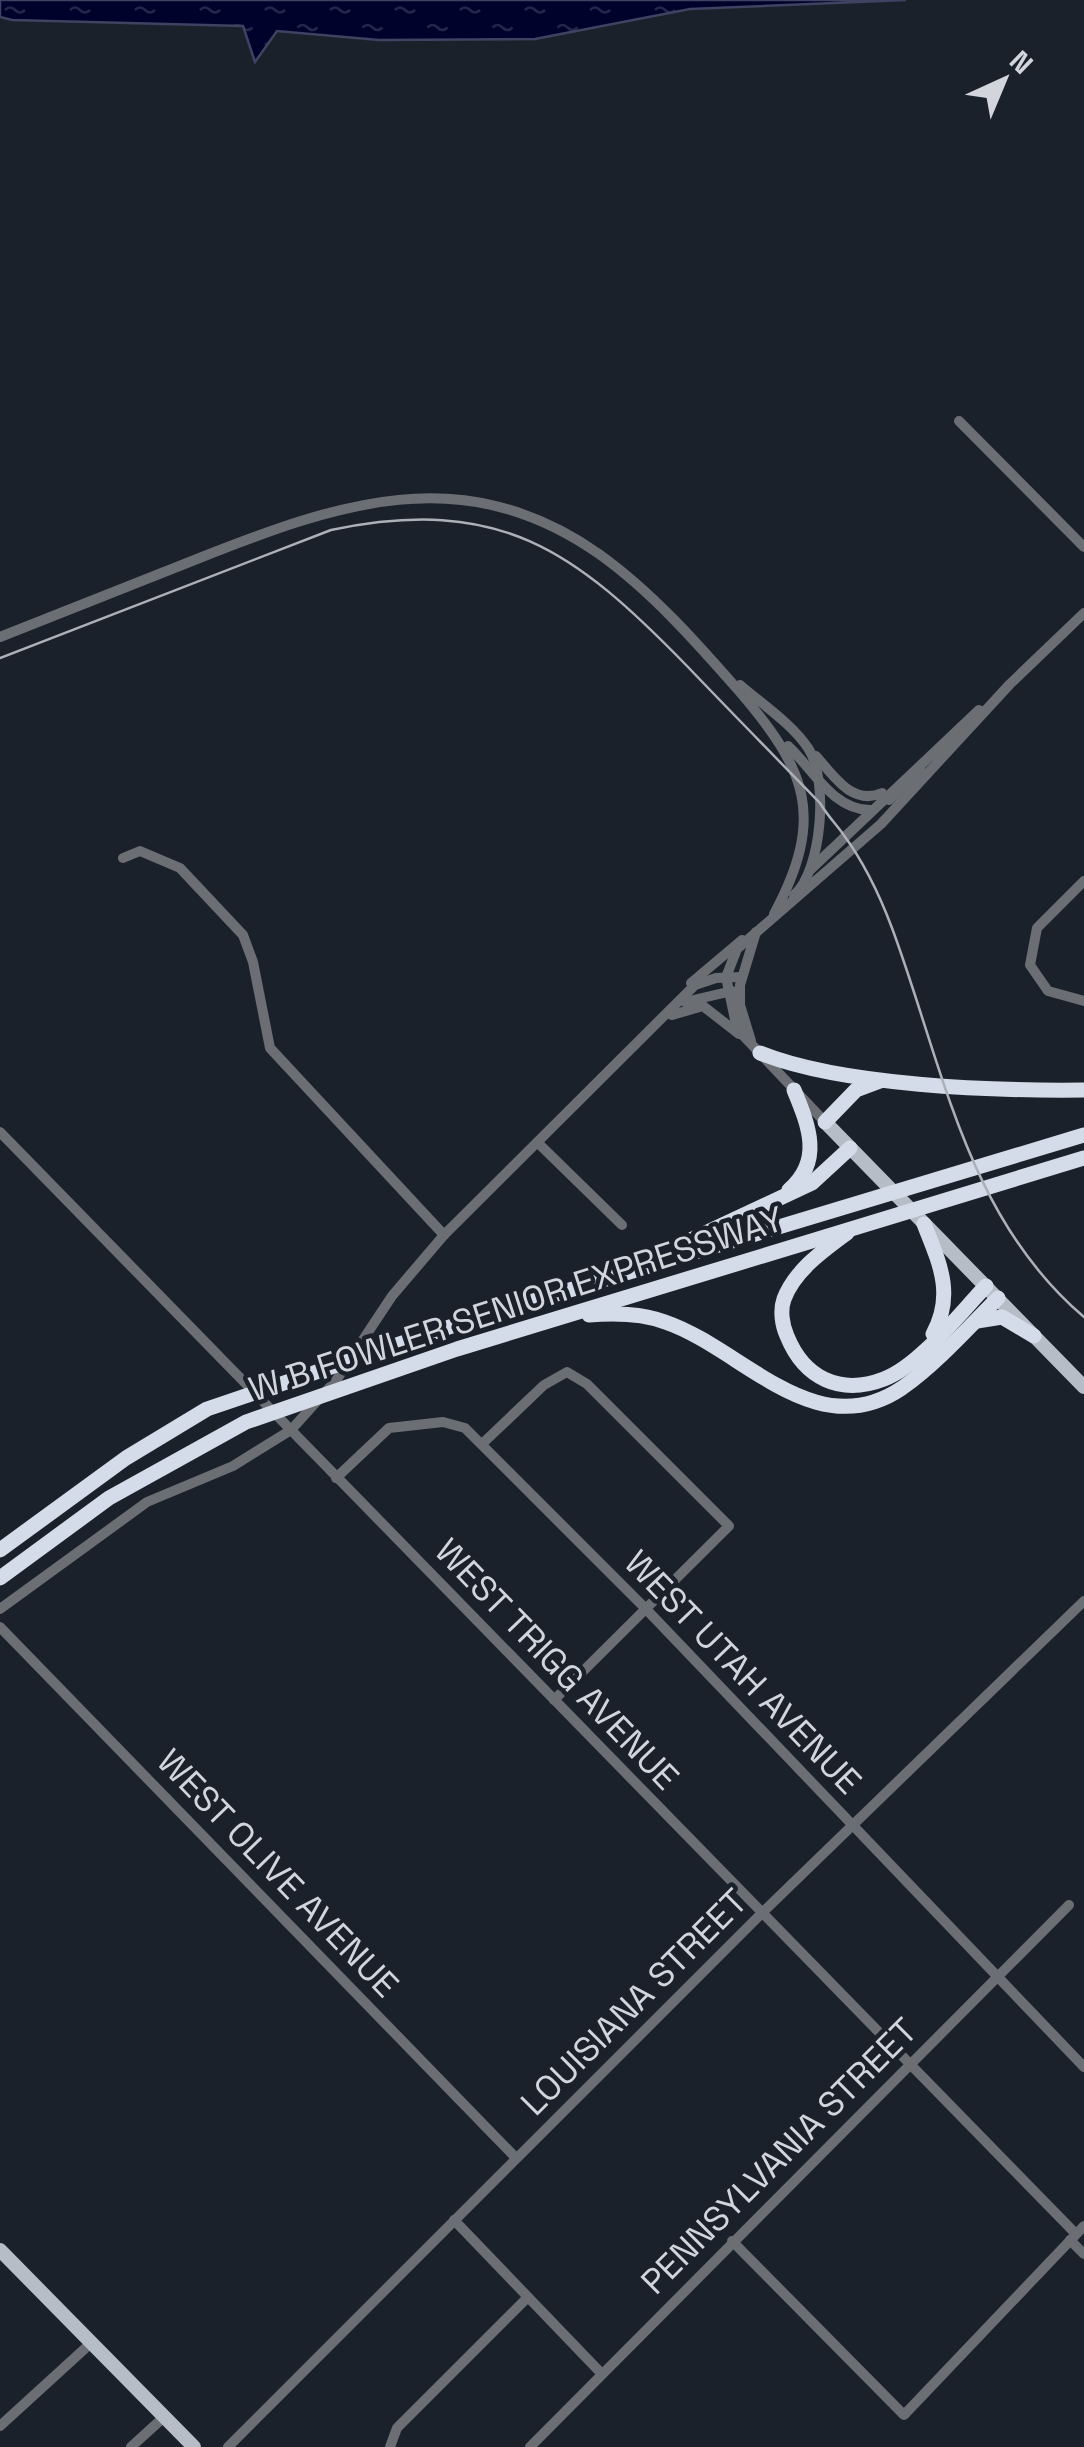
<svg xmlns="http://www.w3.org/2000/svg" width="1084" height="2447" font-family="'Space Grotesk',sans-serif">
	<defs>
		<pattern id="water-ripples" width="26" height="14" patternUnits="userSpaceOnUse" patternTransform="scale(2.5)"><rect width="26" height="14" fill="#00022c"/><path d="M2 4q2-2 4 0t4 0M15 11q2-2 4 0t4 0" fill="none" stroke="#24264a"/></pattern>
	</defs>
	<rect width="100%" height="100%" fill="#1b212a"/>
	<polygon fill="url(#water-ripples)" stroke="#3f4261" stroke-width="2.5" points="0,0 906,0 690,9 535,39 379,40 277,31 255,62 243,26 12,20 0,17"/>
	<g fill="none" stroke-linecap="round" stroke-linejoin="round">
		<g stroke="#6b6e73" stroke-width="10">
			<polyline points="959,421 1084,547"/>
			<path d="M0 637C66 611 131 585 197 559 336 504 462 458 599 554 651 591 697 643 739 691 807 770 826 817 774 914"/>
			<path d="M740 685C762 704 792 724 808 748 829 779 822 871 794 895"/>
			<path d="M788 746C813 769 833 810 870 810"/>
			<path d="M816 756C834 776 852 806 882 793"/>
			<polyline points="889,800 921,771"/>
			<polyline points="123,858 140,851 180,868 243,935 253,962 270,1048 444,1235"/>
			<polyline points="810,870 979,710"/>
			<polyline points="1084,881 1037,928 1030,965 1048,991 1084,1001"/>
			<polyline points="691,983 742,940"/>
			<polyline points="685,1002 732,991"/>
			<polyline points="672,1015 703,1006 739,1034"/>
			<polyline points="751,1041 740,1005 740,985 756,932"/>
			<polyline points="825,1122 737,1029 726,977 737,949 881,824 1010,684 1084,613"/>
			<polyline points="0,1132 1076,2234"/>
			<polyline points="538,1143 622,1225"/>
			<polyline points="482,1444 544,1385 567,1372 587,1384 729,1526 554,1700"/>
			<polyline points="336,1478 389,1428 443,1422 465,1428 645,1608 1084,2067"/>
			<polyline points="0,1609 147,1502 233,1466 291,1430 337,1379 392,1296 444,1235 695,985 716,978 741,977"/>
			<polyline points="0,1627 516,2158"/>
			<polyline points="454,2220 600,2372"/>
			<polyline points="1070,2240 1084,2254"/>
			<polyline points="732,2241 904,2415 1084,2226"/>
			<polyline points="0,2426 91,2343"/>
			<polyline points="131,2447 164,2417"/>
			<polyline points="228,2447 762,1913 1084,1601"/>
			<polyline points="390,2447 397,2428 527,2298"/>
			<polyline points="530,2447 1069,1905"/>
		</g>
		<g stroke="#b7bdc7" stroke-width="14">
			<polyline points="825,1122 1084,1387"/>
			<polyline points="0,2250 194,2447"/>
		</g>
		<g stroke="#d5dce9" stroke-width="15">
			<path d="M760 1053C842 1086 994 1091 1084 1090"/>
			<polyline points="825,1122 856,1090 880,1081"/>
			<path d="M789 1190C823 1161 809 1126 794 1090"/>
			<path d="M924 1224C939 1262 955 1294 933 1334"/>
			<path d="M847 1233C823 1251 795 1270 784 1299 780 1310 782 1325 787 1336 804 1378 840 1396 884 1379 919 1366 960 1313 986 1286"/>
			<polyline points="654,1257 812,1183 850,1148"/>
			<path d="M589 1315C615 1313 641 1313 665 1322 742 1348 815 1447 902 1388 937 1363 967 1329 998 1298"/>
			<polyline points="977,1321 1002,1317 1034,1336"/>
			<polyline points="0,1550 126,1458 207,1409 470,1320 1084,1135"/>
			<polyline points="0,1578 109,1498 246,1422 457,1349 1084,1158"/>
		</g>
		<path stroke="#acb1b8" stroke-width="2.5" d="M0 658 331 530C500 495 574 550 687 666 731 712 776 758 820 803 827 815 835 823 843 834 863 861 880 896 892 928 943 1065 966 1217 1084 1317"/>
	</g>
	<g text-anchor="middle" stroke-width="9" stroke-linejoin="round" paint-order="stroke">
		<g font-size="35" fill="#d2d6dc" stroke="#1b212a">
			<text transform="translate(516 1304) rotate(-18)" y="12">W B FOWLER SENIOR EXPRESSWAY</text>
			<text transform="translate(557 1664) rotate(46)" y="12">WEST TRIGG AVENUE</text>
			<text transform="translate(743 1672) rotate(46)" y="12">WEST UTAH AVENUE</text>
			<text transform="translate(278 1873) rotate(46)" y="12">WEST OLIVE AVENUE</text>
			<text transform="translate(634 2002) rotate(-45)" y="12">LOUISIANA STREET</text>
			<text transform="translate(779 2156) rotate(-45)" y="12">PENNSYLVANIA STREET</text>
		</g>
	</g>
	<g transform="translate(1004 80) rotate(44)" stroke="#1b212a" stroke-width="8" paint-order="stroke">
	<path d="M0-8L18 38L0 25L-18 38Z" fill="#d2d6dc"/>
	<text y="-15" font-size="28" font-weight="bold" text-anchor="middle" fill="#d2d6dc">N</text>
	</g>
</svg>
